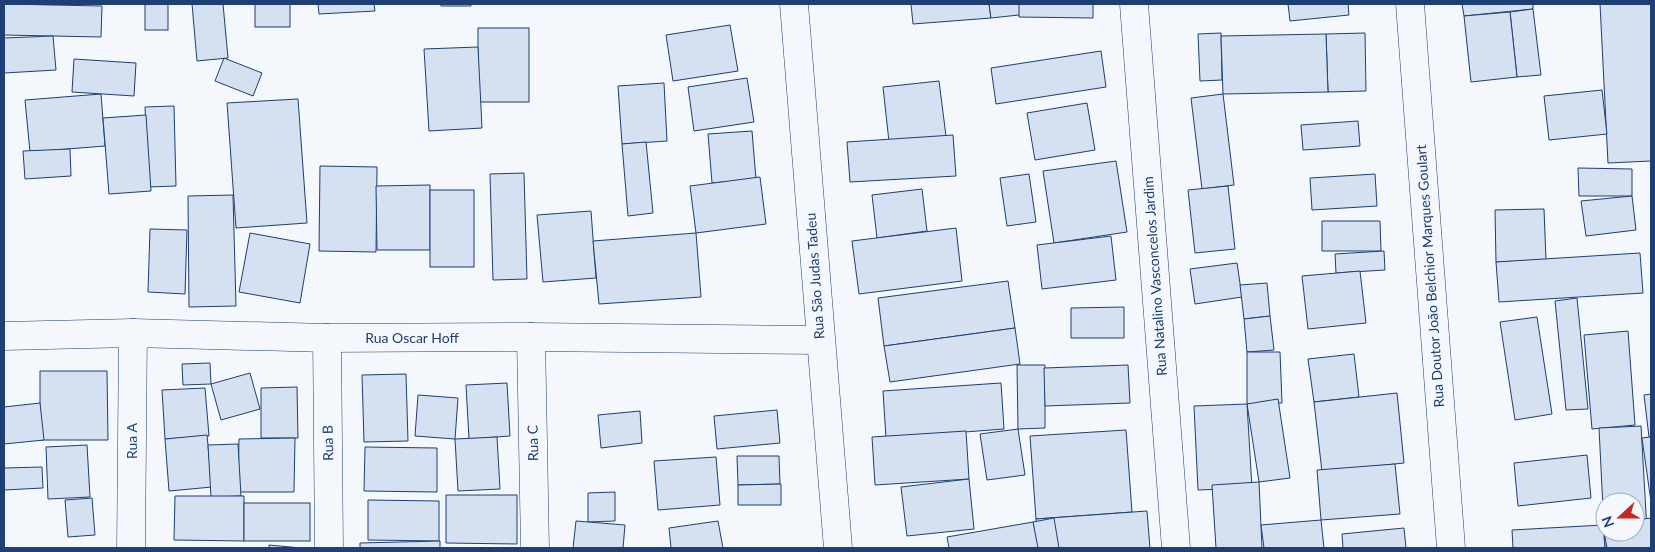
<svg xmlns="http://www.w3.org/2000/svg" width="1655" height="552" font-family="Lato,sans-serif">
	<rect width="100%" height="100%" fill="#f4f7fb"/>
	<g fill="#d5e0f0" stroke="#1d3f73" fill-rule="evenodd">
		<polygon points="4,4 102,6 101,37 4,35"/>
		<rect x="145" y="4" width="23" height="26"/>
		<polygon points="192,4 223,4 228,58 197,61"/>
		<rect x="255" y="4" width="35" height="23"/>
		<polygon points="318,4 374,4 375,11 319,14"/>
		<polygon points="440,4 471,4 471,6 441,6"/>
		<polygon points="911,4 989,4 991,18 913,24"/>
		<polygon points="989,4 1027,4 1028,14 991,18"/>
		<polygon points="1019,4 1093,4 1093,18 1019,17"/>
		<polygon points="1288,4 1348,4 1349,15 1290,21"/>
		<polygon points="1462,4 1533,4 1533,9 1464,16"/>
		<polygon points="1600,4 1651,4 1651,161 1608,163"/>
		<polygon points="1533,9 1541,75 1517,77 1510,12"/>
		<polygon points="1510,12 1517,77 1471,82 1464,16"/>
		<polygon points="730,25 738,71 673,81 666,35"/>
		<rect x="478" y="28" width="51" height="74"/>
		<polygon points="1221,33 1222,80 1200,81 1198,34"/>
		<polygon points="1365,33 1366,91 1328,92 1326,34"/>
		<polygon points="1326,34 1328,92 1223,94 1221,36"/>
		<polygon points="53,36 56,70 4,73 4,38"/>
		<polygon points="478,47 482,128 429,131 424,49"/>
		<polygon points="1101,51 1106,87 996,104 991,68"/>
		<polygon points="224,58 262,73 253,96 215,81"/>
		<polygon points="74,59 136,63 134,96 72,92"/>
		<polygon points="747,78 754,122 694,131 688,87"/>
		<polygon points="939,81 946,136 889,142 883,87"/>
		<polygon points="664,83 667,141 622,144 618,86"/>
		<polygon points="1602,90 1607,134 1549,140 1544,96"/>
		<polygon points="101,94 105,146 30,152 25,100"/>
		<polygon points="1223,94 1234,185 1202,189 1191,98"/>
		<polygon points="298,99 307,223 236,228 227,103"/>
		<polygon points="1087,103 1095,150 1035,160 1027,113"/>
		<polygon points="174,106 176,186 148,187 145,107"/>
		<polygon points="146,115 151,191 109,194 103,118"/>
		<polygon points="1358,121 1360,146 1303,150 1301,125"/>
		<polygon points="752,131 756,179 712,183 708,134"/>
		<polygon points="953,135 956,176 850,182 847,142"/>
		<polygon points="646,142 653,213 628,216 622,144"/>
		<polygon points="70,149 71,176 25,179 23,151"/>
		<polygon points="1116,161 1127,232 1054,243 1043,171"/>
		<polygon points="320,166 377,167 376,252 319,251"/>
		<polygon points="1578,168 1632,169 1632,196 1579,196"/>
		<polygon points="524,173 527,279 493,280 490,174"/>
		<polygon points="1029,174 1036,222 1007,226 1000,178"/>
		<polygon points="1375,174 1377,206 1312,210 1310,178"/>
		<polygon points="760,177 766,224 696,233 690,186"/>
		<polygon points="430,185 430,250 377,250 376,186"/>
		<polygon points="1228,186 1235,249 1195,253 1188,190"/>
		<polygon points="922,189 927,231 877,238 872,195"/>
		<rect x="430" y="190" width="44" height="77"/>
		<polygon points="233,195 236,306 189,307 188,196"/>
		<polygon points="1632,196 1636,230 1586,236 1581,201"/>
		<polygon points="1544,209 1546,260 1496,262 1495,210"/>
		<polygon points="591,211 596,278 543,282 537,215"/>
		<polygon points="1322,221 1380,221 1381,251 1322,251"/>
		<polygon points="956,228 962,281 859,294 852,241"/>
		<polygon points="150,229 187,230 185,294 148,292"/>
		<polygon points="250,233 310,244 300,303 239,292"/>
		<polygon points="696,233 701,297 599,304 593,241"/>
		<polygon points="1111,236 1116,280 1042,289 1037,245"/>
		<polygon points="1384,251 1385,270 1336,273 1335,254"/>
		<polygon points="1640,253 1643,293 1499,302 1496,262"/>
		<polygon points="1237,263 1242,297 1195,304 1190,269"/>
		<polygon points="1360,271 1366,323 1308,329 1302,276"/>
		<polygon points="1008,281 1015,328 884,346 878,298"/>
		<polygon points="1267,283 1270,316 1244,319 1240,285"/>
		<polygon points="1577,298 1588,409 1566,410 1555,301"/>
		<polygon points="1124,307 1124,338 1071,338 1071,308"/>
		<polygon points="1270,316 1274,350 1247,352 1244,319"/>
		<polygon points="1537,317 1552,414 1515,420 1500,322"/>
		<polygon points="1015,328 1020,364 890,382 884,346"/>
		<polygon points="1628,331 1635,425 1592,429 1584,335"/>
		<polygon points="1247,352 1280,352 1282,403 1247,404"/>
		<polygon points="1354,354 1359,397 1314,402 1308,359"/>
		<polygon points="210,363 211,384 183,385 182,364"/>
		<polygon points="1017,365 1045,365 1045,428 1018,429"/>
		<polygon points="1128,365 1130,403 1045,406 1044,368"/>
		<polygon points="40,371 107,371 108,440 40,440"/>
		<polygon points="250,373 260,409 221,420 211,384"/>
		<polygon points="406,374 408,441 364,442 362,375"/>
		<polygon points="507,383 510,436 469,439 466,385"/>
		<polygon points="1001,383 1004,429 886,438 883,391"/>
		<polygon points="297,387 298,438 261,438 261,388"/>
		<polygon points="205,388 209,436 165,439 162,390"/>
		<polygon points="1397,393 1404,463 1322,472 1314,402"/>
		<polygon points="1651,394 1651,437 1649,437 1644,395"/>
		<polygon points="418,395 458,398 455,439 415,436"/>
		<polygon points="1278,399 1290,478 1259,482 1247,404"/>
		<polygon points="40,403 44,440 4,444 4,407"/>
		<polygon points="1247,404 1252,488 1198,490 1194,406"/>
		<polygon points="777,410 780,443 717,449 714,416"/>
		<polygon points="640,411 642,443 601,448 598,415"/>
		<path d="M1641 426 1648 548H1605L1599 428ZM1605 502H1635V532H1605Z"/>
		<polygon points="1018,429 1025,475 987,480 980,434"/>
		<polygon points="1126,430 1132,512 1036,519 1030,436"/>
		<polygon points="966,431 969,479 875,485 872,437"/>
		<polygon points="207,435 212,487 169,491 165,439"/>
		<polygon points="497,437 500,489 458,491 455,439"/>
		<polygon points="1649,437 1651,437 1651,502 1642,438"/>
		<polygon points="295,438 294,492 238,492 239,439"/>
		<polygon points="238,444 241,496 211,497 208,445"/>
		<polygon points="87,445 90,497 48,499 46,447"/>
		<polygon points="365,447 437,448 437,492 364,491"/>
		<polygon points="1587,455 1591,498 1518,506 1514,463"/>
		<polygon points="737,456 779,456 780,484 738,485"/>
		<polygon points="716,457 720,505 658,510 654,461"/>
		<polygon points="1395,464 1400,514 1321,520 1317,470"/>
		<polygon points="42,467 43,488 4,490 4,468"/>
		<polygon points="969,479 974,529 907,536 901,487"/>
		<polygon points="1259,482 1262,548 1216,548 1212,485"/>
		<polygon points="781,484 781,505 738,505 738,485"/>
		<polygon points="615,492 615,521 588,522 588,493"/>
		<polygon points="446,495 517,495 517,544 446,543"/>
		<polygon points="175,496 244,496 244,541 174,540"/>
		<polygon points="92,498 95,535 68,537 65,500"/>
		<polygon points="368,500 439,501 439,541 368,540"/>
		<rect x="244" y="503" width="66" height="38"/>
		<polygon points="1147,511 1150,548 1038,548 1036,519"/>
		<polygon points="1054,518 1059,548 1037,548 1033,522"/>
		<polygon points="1651,518 1651,548 1607,548 1603,525 1605,524 1605,532 1635,532 1635,520"/>
		<polygon points="1321,520 1324,548 1264,548 1261,525"/>
		<polygon points="576,521 625,525 623,548 573,548"/>
		<polygon points="718,521 723,548 671,548 669,528"/>
		<polygon points="1033,522 1038,548 949,548 947,537"/>
		<polygon points="1603,525 1605,548 1513,548 1512,530"/>
		<polygon points="1404,528 1406,548 1343,548 1342,534"/>
		<polygon points="440,541 440,548 360,548 360,543"/>
		<polygon points="269,545 301,548 269,548"/>
	</g>
	<g fill="none" stroke-linecap="round" stroke-linejoin="round">
		<g stroke="#1d3f73" stroke-width="29">
			<g id="street">
				<polyline points="1134,4 1176,548"/>
				<polyline points="1410,4 1451,548"/>
				<polyline points="4,336 133,333 327,338 531,337 820,340"/>
				<polyline points="531,337 535,548"/>
				<polyline points="327,338 329,548"/>
				<polyline points="131,548 133,333"/>
			</g>
		</g>
		<g stroke="#1d3f73" stroke-width="29">
			<polyline id="secondary" points="794,4 838,548"/>
		</g>
		<use href="#street" stroke="#f4f7fb" stroke-width="28"/>
		<use href="#secondary" stroke="#f4f7fb" stroke-width="28"/>
	</g>
	<g text-anchor="middle" stroke-width="4" stroke-linejoin="round" paint-order="stroke">
		<g font-size="14" fill="#1d3f73" stroke="#f4f7fb">
			<text transform="translate(815 276) rotate(-94)" y="5">Rua São Judas Tadeu</text>
			<text transform="translate(1155 276) rotate(-94)" y="5">Rua Natalino Vasconcelos Jardim</text>
			<text transform="translate(1430 276) rotate(-94)" y="5">Rua Doutor João Belchior Marques Goulart</text>
			<text x="412" y="343">Rua Oscar Hoff</text>
			<text transform="translate(132 441) rotate(-90)" y="5">Rua A</text>
			<text transform="translate(328 443) rotate(-91)" y="5">Rua B</text>
			<text transform="translate(533 443) rotate(-91)" y="5">Rua C</text>
		</g>
	</g>
	<rect width="1655" height="552" fill="none" stroke="#1d3f73" stroke-width="10"/>
	<g transform="translate(1620 517) rotate(249)"><circle r="24" fill="#f4f7fb" stroke="#9eadc5"/>
	<path d="M0-4L9 19L0 12L-9 19Z" fill="#c62828"/>
	<text y="-8" font-size="14" font-weight="bold" text-anchor="middle" fill="#1d3f73">N</text>
	</g>
</svg>
